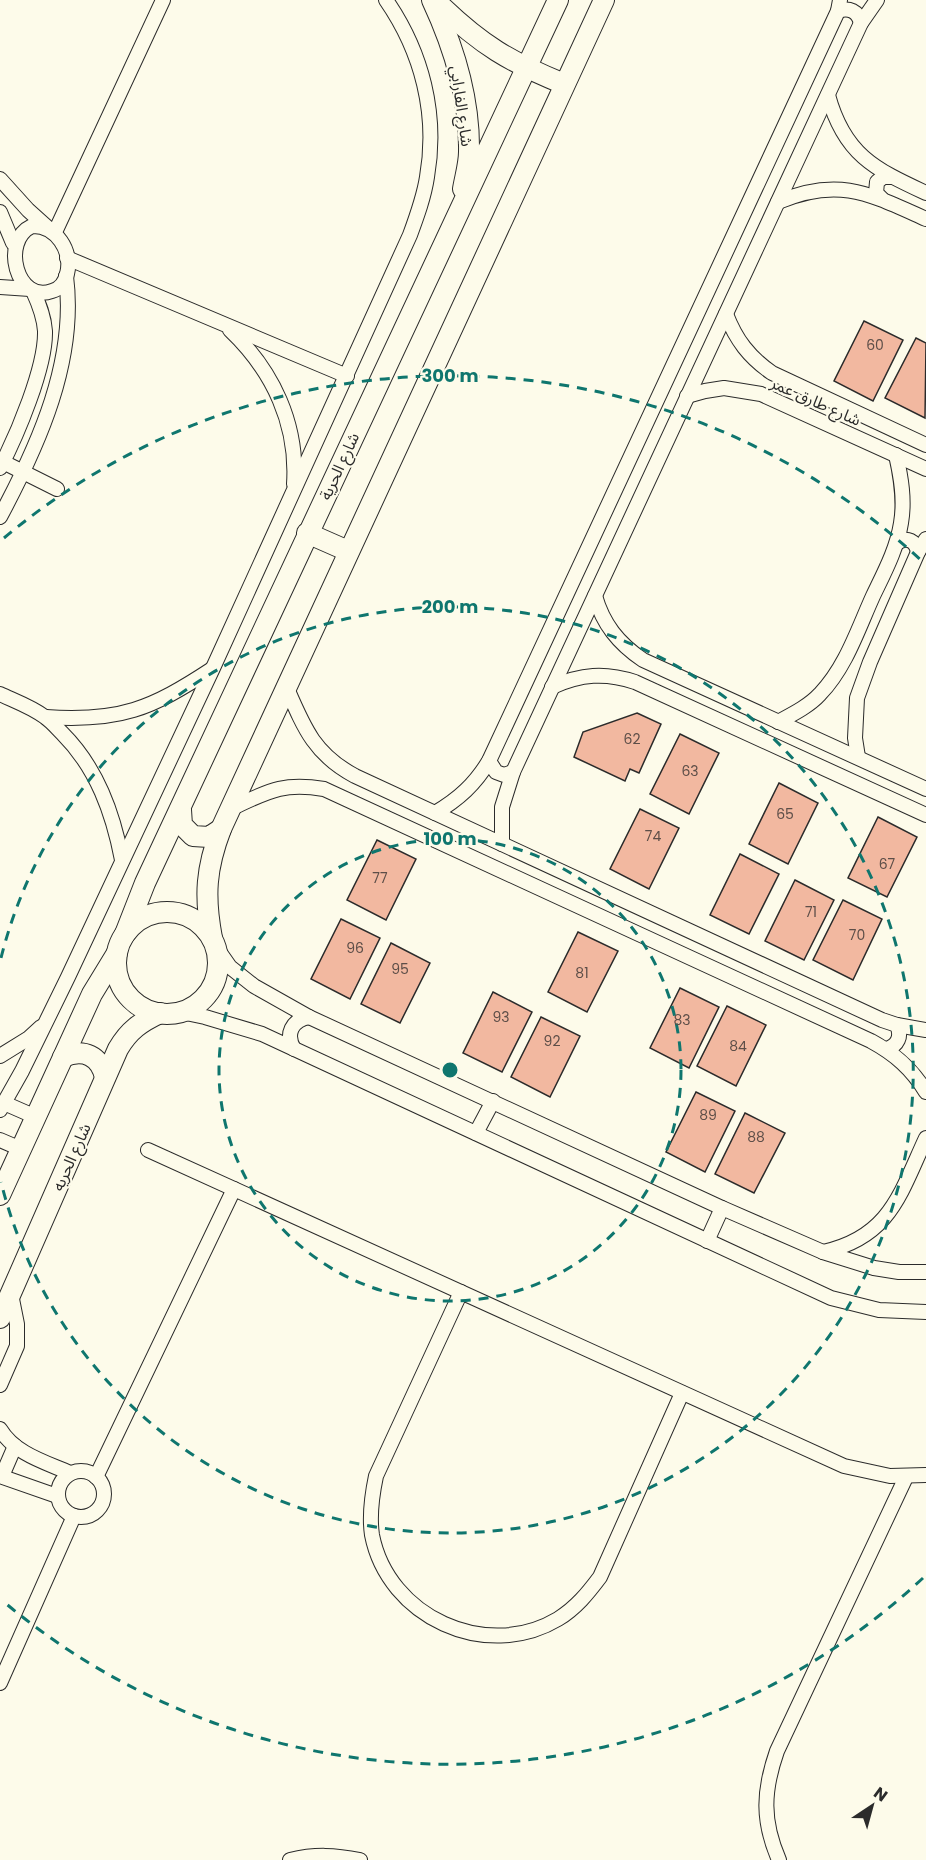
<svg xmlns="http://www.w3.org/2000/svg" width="926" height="1860" font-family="Poppins,'Noto Sans Arabic',sans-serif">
	<rect width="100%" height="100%" fill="#fdfbea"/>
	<g fill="#f2b8a0" stroke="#2b2b2b" stroke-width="1.5">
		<polygon points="864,321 903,340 873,401 834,381"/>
		<polygon points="916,338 926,343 925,418 885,398"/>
		<polygon points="637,713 661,724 639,773 630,769 625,781 574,757 583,732"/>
		<polygon points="680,734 719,753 689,814 650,794"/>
		<polygon points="779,783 818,803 788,864 749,844"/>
		<polygon points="640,809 679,828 649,889 610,869"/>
		<polygon points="878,817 917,837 887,897 848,878"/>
		<polygon points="377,840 416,859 386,920 347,900"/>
		<polygon points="740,854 779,874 749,934 710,915"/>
		<polygon points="795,880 834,900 804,960 765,941"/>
		<polygon points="843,900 882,919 853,980 813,960"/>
		<polygon points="341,919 380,938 350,999 311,979"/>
		<polygon points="578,932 618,951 587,1012 548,992"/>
		<polygon points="391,943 430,963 400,1023 361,1004"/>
		<polygon points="680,988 719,1007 689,1068 650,1048"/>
		<polygon points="493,992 532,1012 502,1072 463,1053"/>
		<polygon points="727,1006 766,1025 736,1086 697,1066"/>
		<polygon points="541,1017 580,1036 550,1097 511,1077"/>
		<polygon points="696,1092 735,1111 705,1172 666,1152"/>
		<polygon points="745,1113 785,1133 754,1193 715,1174"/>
	</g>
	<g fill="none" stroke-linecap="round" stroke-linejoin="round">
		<g stroke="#2b2b2b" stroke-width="16">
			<g id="street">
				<path d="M838 11C849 7 858 11 861 23"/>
				<path d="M828 95C844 154 874 169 926 193"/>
				<polyline points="0,179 28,210 48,228"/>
				<polyline points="882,199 876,193 877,182 883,177 891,177"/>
				<path d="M778 202C839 176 870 194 926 219"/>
				<polyline points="0,212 13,243"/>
				<path d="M32 226C56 225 73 251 67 274 65 282 60 289 52 291 17 304 0 241 32 226Z"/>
				<polyline points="55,232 163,0"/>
				<polyline points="67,258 347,376"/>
				<polyline points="0,287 30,289"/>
				<path d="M726 314C736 340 749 357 772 373L926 445"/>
				<path d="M230 330C273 371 298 424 294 484"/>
				<polyline points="687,396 705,391 724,388 761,394 926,469"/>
				<polyline points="3,462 57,489"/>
				<path d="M0 468C17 435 46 367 45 331 44 316 39 304 33 291"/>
				<path d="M0 517C39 444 77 360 66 276"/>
				<path d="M897 543C907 536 916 541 918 552"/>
				<path d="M595 596C603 624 618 643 643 660L926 789"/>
				<path d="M286 686C304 728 314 754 355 776L882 1020 897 1025 926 1030"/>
				<path d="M552 687C581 674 605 672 635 682L926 815"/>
				<path d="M0 694C15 701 32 707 45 717 51 721 57 728 62 733 97 768 113 813 122 860"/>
				<path d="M46 717C120 722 151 709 212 669"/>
				<path d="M778 722C793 714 809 706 820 694 846 667 858 629 873 596 884 573 897 549 901 523 905 500 901 477 896 455"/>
				<polyline points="858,757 855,738 857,698 870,662 918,552 926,539"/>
				<polyline points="489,761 496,772 504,775 513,772"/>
				<path d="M230 809C267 792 281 782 324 789L871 1041C895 1054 912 1069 926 1092"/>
				<path d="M435 813C459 799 475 784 489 761L838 11 840 0"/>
				<polyline points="502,844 502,807 513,772 861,23 877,0"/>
				<polyline points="216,947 230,967 254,986 309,1017 722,1208 823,1252 874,1268 899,1272 926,1272"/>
				<polyline points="181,1012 205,1017 262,1034 831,1298 879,1310 926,1312"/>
				<path d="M294 1049C285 1034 292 1020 309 1017"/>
				<path d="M886 1049C898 1046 902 1036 897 1025"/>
				<polyline points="0,1056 29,1038 41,1027"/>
				<polyline points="0,1103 4,1103 36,1117"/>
				<path d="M0 1110 22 1071 68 977 213 668 410 235C417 216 424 197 427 177 438 114 422 52 386 0"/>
				<polyline points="476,1133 493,1101"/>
				<polyline points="0,1140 21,1149"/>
				<polyline points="148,1150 844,1466 890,1476 926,1475"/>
				<polyline points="707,1241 722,1208"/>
				<path d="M823 1252C890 1237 900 1194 926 1138"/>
				<path d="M461 1292 376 1476C372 1495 369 1515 372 1535 388 1617 486 1662 558 1619 576 1608 588 1593 600 1577L682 1393"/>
				<polyline points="0,1385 17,1346 17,1324 11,1294"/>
				<path d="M0 1429C15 1454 45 1462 70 1473"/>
				<circle cx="81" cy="1494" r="23"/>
				<polyline points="0,1476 57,1496"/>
				<polyline points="2,1476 15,1446"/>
				<polyline points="96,1477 234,1189"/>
				<polyline points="0,1683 74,1516"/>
				<path d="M290 1860C315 1854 335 1855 360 1860"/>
				<path d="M779 1860C762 1821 763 1791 777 1751L906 1477"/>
			</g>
		</g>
		<g stroke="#2b2b2b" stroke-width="22">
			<g id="secondary">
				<path d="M432 0C454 47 470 99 469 152 469 164 465 177 463 189"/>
				<path d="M439 4C481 45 510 62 564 84"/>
				<polyline points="307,533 348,551"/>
				<polyline points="181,810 182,825 193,836 209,837 221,829"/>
				<circle cx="167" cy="963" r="51"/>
				<polyline points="125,934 145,883 558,0"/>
				<path d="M212 938C204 896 206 868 221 829L604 0"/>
				<path d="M63 1057C84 1048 100 1056 105 1077"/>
				<polyline points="0,1195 92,994 117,953"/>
				<path d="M0 1318 118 1049C129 1030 141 1022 160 1013"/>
			</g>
		</g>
		<use href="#street" stroke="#fdfbea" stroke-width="14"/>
		<use href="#secondary" stroke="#fdfbea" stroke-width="20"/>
	</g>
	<g fill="none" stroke="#0f766e" stroke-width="3" stroke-dasharray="10 8">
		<circle cx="450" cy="1070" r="231"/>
		<path d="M1 958A463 463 0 1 1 1 1182"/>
		<path d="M923 1578A694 694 0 0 1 4 1602M4 538A694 694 0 0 1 923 562"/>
	</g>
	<g text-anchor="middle" stroke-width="4.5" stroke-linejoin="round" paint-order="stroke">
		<g font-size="14" fill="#5d4e48">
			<text x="875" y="350">60</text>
			<text x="632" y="744">62</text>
			<text x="690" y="776">63</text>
			<text x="785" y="819">65</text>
			<text x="653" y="841">74</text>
			<text x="887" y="869">67</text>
			<text x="380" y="883">77</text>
			<text x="811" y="917">71</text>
			<text x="857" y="940">70</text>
			<text x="355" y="953">96</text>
			<text x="400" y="974">95</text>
			<text x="582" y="978">81</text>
			<text x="501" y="1022">93</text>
			<text x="682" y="1025">83</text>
			<text x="552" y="1046">92</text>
			<text x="738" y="1051">84</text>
			<text x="708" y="1120">89</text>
			<text x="756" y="1142">88</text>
		</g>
		<g font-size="16" fill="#2b2b2b" stroke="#fdfbea">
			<text transform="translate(462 106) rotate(82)" y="6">شارع الفارابي</text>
			<text transform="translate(816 401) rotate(24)" y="6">شارع طارق عمر</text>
			<text transform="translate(339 466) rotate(-65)" y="6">شارع الحرية</text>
			<text transform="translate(71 1157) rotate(-66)" y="6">شارع الحريه</text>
		</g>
	</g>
	<circle cx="450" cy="1070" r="9" fill="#0f766e" stroke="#fdfbea" stroke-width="3"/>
	<g font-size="18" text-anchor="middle" font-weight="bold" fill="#0f766e" stroke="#fdfbea" stroke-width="4.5" stroke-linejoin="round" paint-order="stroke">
		<text x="450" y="382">300 m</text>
		<text x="450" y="613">200 m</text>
		<text x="450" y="845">100 m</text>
	</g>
	<g transform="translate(872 1806) rotate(36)" stroke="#fdfbea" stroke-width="4.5" paint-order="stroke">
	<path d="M0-4.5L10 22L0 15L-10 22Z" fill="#2b2b2b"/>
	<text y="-9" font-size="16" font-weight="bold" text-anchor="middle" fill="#2b2b2b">N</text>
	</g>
</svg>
